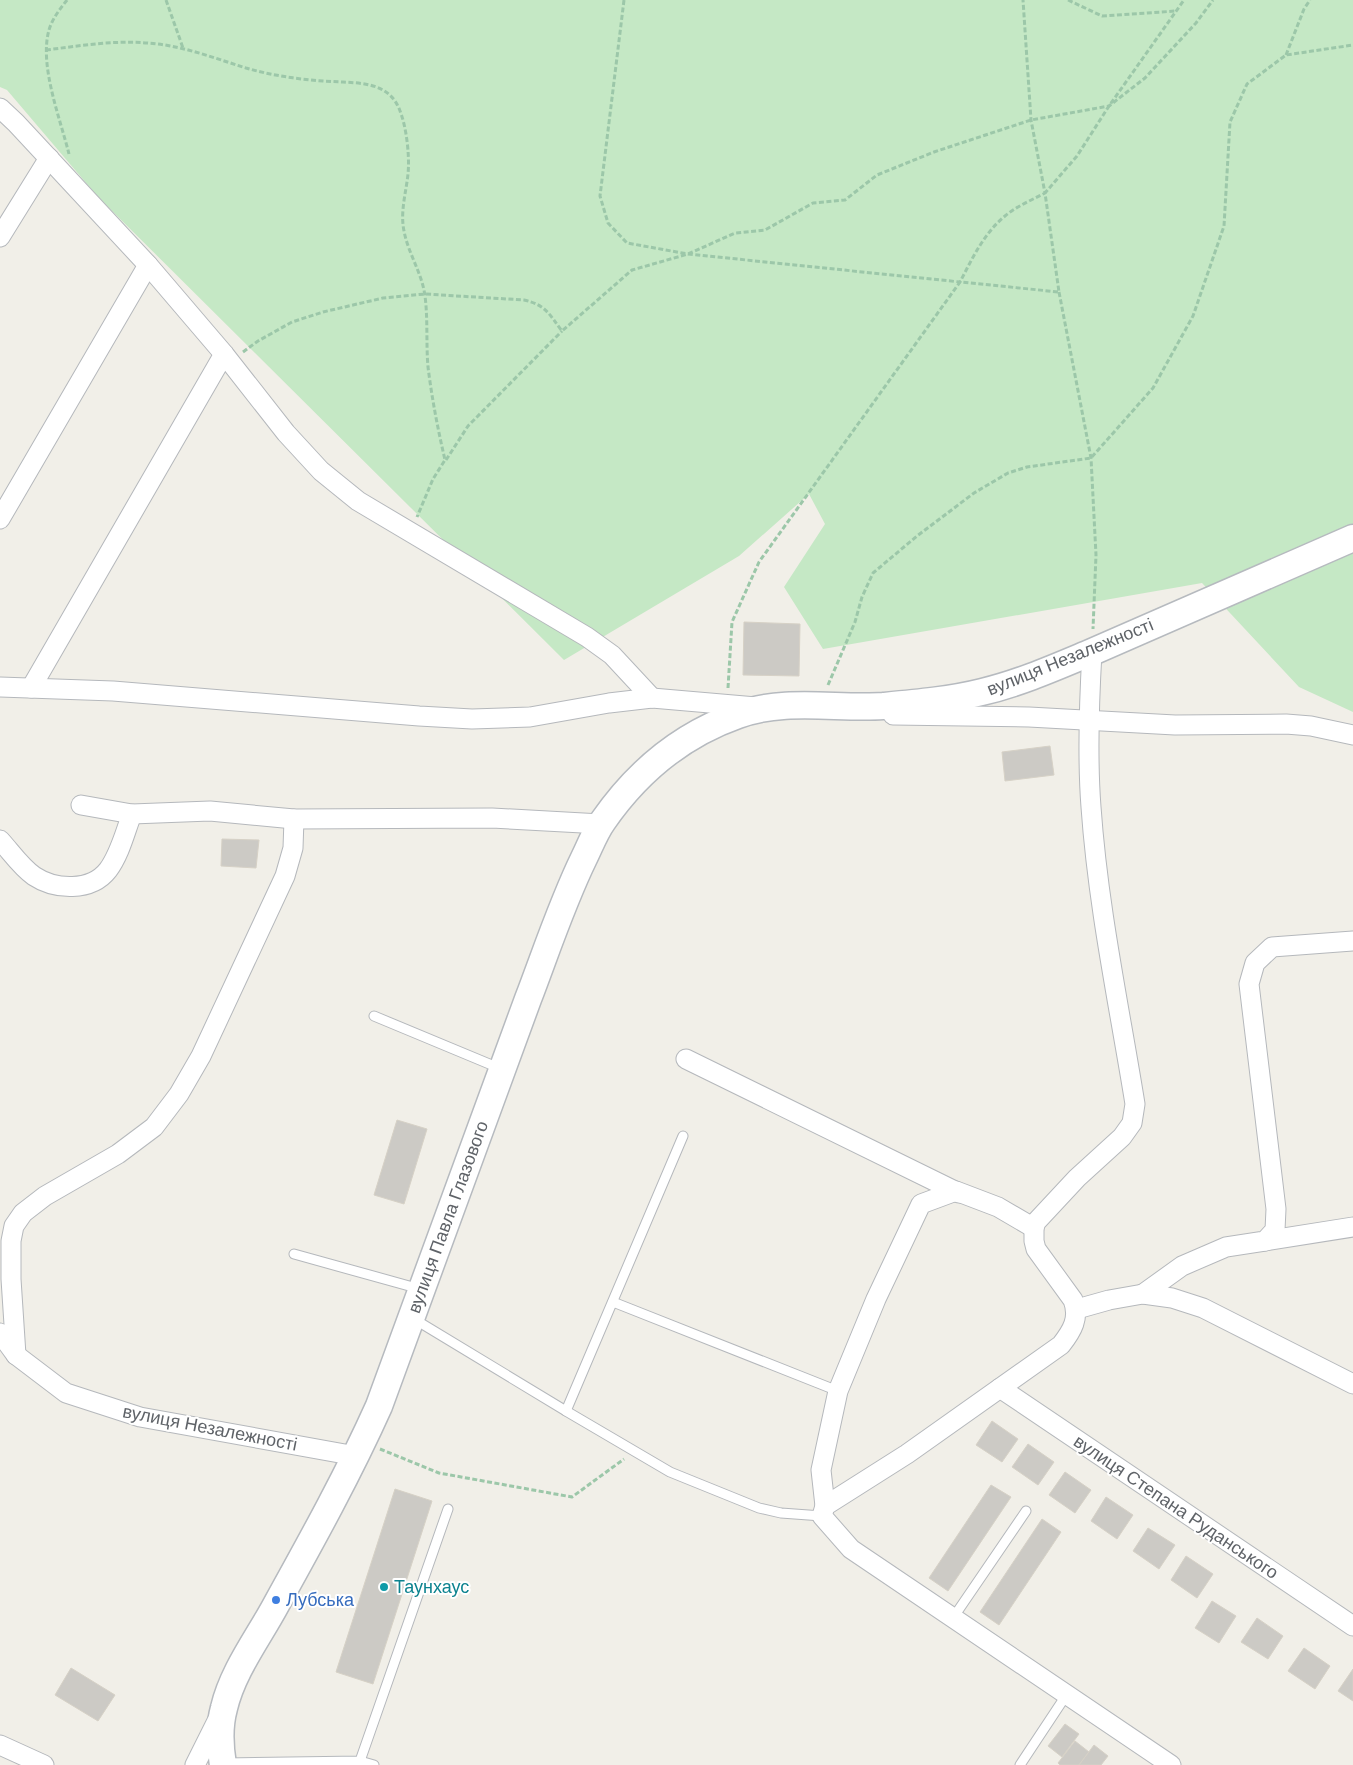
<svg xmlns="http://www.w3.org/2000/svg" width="1353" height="1765" font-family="'DM Sans',sans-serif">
	<rect width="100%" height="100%" fill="#f1efe8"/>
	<polygon fill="#c5e8c5" points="0,0 1353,0 1353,712 1299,687 1202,583 823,649 784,587 825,524 809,494 739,556 564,660 98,197 7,90 0,87"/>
	<g fill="#cccac5" stroke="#d6d1c6">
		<polygon points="744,622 800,624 799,676 743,675"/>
		<polygon points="1050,746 1054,775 1005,781 1002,752"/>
		<polygon points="222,839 259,840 256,868 221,866"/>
		<polygon points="397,1120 427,1129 404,1204 374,1195"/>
		<polygon points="992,1421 1018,1439 1002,1462 976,1445"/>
		<polygon points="1028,1444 1054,1462 1038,1485 1012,1467"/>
		<polygon points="1065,1472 1091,1490 1075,1513 1049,1495"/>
		<polygon points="991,1485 1011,1497 948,1591 929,1578"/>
		<polygon points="395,1489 432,1501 373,1684 336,1672"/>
		<polygon points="1106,1497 1133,1515 1117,1539 1091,1521"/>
		<polygon points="1042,1519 1061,1532 999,1625 980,1612"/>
		<polygon points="1148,1528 1175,1545 1159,1569 1133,1551"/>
		<polygon points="1186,1556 1213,1574 1197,1598 1171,1580"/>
		<polygon points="1212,1601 1236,1616 1219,1643 1195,1628"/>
		<polygon points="1257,1618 1283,1636 1268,1659 1241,1642"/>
		<polygon points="1304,1648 1330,1666 1315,1689 1288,1671"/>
		<polygon points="71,1668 115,1695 98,1721 55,1695"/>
		<polygon points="1353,1669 1353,1701 1338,1691"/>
		<polygon points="1065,1724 1079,1734 1062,1757 1048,1746"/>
		<polygon points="1075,1741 1089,1752 1079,1765 1060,1765 1058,1763"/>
		<polygon points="1094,1745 1108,1756 1101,1765 1079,1765"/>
	</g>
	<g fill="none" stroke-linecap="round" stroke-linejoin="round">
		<g stroke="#b5b8bc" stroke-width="11">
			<g id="lane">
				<polyline points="374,1016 499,1068"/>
				<polyline points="294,1254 420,1289"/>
				<polyline points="613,1302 838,1391"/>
				<polyline points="414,1319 566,1411 683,1136"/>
				<polyline points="566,1411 670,1472 759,1508 781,1513 822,1516"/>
				<polyline points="953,1618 1026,1511"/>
				<polyline points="360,1761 374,1765"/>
				<polyline points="225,1763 360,1761 448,1509"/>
				<polyline points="1020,1765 1067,1694"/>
			</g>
		</g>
		<g stroke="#b5b8bc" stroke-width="21">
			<g id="street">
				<polyline points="0,108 16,123 148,265 224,354 286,433 321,471 358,501 587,637 612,655 652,698"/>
				<polyline points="0,237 49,158"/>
				<polyline points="0,519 148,265"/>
				<path d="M1092 652C1089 704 1087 755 1091 807 1098 907 1119 1005 1135 1104L1132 1123 1122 1137 1077 1178 1036 1222 1034 1228V1241L1036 1249 1073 1300C1080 1318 1072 1331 1061 1345L907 1454 825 1506 822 1516 851 1549 1171 1765"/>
				<polyline points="0,687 113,691 419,716 472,719 530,717 609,703 652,698 756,707"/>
				<polyline points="31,688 224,354"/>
				<polyline points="893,715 1029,717 1175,725 1286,724 1311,726 1353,735"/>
				<polyline points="81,805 132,814 210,811 294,819 492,818 601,824"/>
				<path d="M0 840C11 852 21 867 34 876 55 890 91 892 108 870 120 854 125 832 132 814"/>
				<polyline points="686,1059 959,1193"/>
				<polyline points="1265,1241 1353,1227"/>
				<polyline points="1143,1294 1182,1266 1226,1247 1265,1241 1275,1230 1276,1209 1249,984 1255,963 1272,947 1353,941"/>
				<polyline points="1077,1309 1109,1300 1143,1294 1172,1298 1203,1308 1353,1384"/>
				<polyline points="0,1333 16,1355 66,1393 140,1417 356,1456"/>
				<polyline points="16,1355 11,1279 11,1241 14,1226 23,1213 45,1196 118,1154 154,1127 179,1094 201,1056 285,876 293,848 294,819"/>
				<polyline points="1000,1388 1353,1626"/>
				<polyline points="825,1506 821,1470 838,1391 876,1299 921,1204 956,1191 998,1207 1034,1228"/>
				<polyline points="0,1745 44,1765"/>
				<polyline points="195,1765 218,1719"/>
			</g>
		</g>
		<g stroke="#b6babf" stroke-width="29">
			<path id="secondary" d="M223 1765C220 1747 219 1726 224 1708 233 1670 259 1637 277 1603 313 1538 349 1473 379 1406 429 1271 477 1135 528 999 546 952 562 903 584 858 590 846 595 832 603 821 637 772 681 735 738 715 784 698 836 709 883 706 916 703 950 700 982 692 1020 683 1056 667 1092 652L1353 538"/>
		</g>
		<g stroke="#9cc7a9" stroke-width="3" stroke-dasharray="5 2.5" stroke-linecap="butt">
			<path d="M67 0C60 9 52 19 49 30 39 65 60 118 69 154"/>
			<polyline points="166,0 183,48"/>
			<path d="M624 0 600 196 608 223 627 243 688 254 960 282C972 259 984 233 1005 216 1017 206 1032 200 1045 193L1031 120 1023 0"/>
			<polyline points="1068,0 1102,16 1176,11"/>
			<path d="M46 50C79 46 114 40 147 43 181 45 214 58 246 68 277 77 311 81 343 82 362 83 383 84 395 101 406 117 410 155 408 174 406 193 400 212 404 231 408 253 422 273 425 296 428 319 426 344 428 367 432 399 438 430 445 460L433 479 417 517"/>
			<polyline points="1286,55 1304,9 1310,0"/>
			<polyline points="1059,292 1091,458 1096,555 1093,629"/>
			<path d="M243 352 258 341 292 322 323 312 383 298 425 294 524 300C546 305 549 314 562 331L632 270 688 254 735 233 765 230 813 203 845 200 877 175 934 152 1031 120 1109 106 1145 78 1196 23 1213 0"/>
			<polyline points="446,460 468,426 562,331"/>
			<polyline points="828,685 855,622 862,597 873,573 917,536 974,493 1008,473 1027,467 1091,458 1153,388 1193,316 1224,226 1230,122 1247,84 1286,55 1353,45"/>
			<polyline points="728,688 732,622 759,562 960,282 1059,292 1045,193 1077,156 1109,106 1184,0"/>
			<polyline points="380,1449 439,1473 572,1497 624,1459"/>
		</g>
		<use href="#lane" stroke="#fff" stroke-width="9"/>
		<use href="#street" stroke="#fff" stroke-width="19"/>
		<use href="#secondary" stroke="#fff" stroke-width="26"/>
	</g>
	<circle fill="#0f9aa8" stroke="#fff" stroke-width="2" cx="384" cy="1587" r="5"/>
	<circle fill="#3f7fe0" stroke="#fff" stroke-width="2" cx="276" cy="1600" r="5"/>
	<g text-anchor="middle" stroke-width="4" stroke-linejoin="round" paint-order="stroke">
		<g font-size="18" fill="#5f6368" stroke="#fff">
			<text transform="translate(1070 657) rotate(-22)" y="6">вулиця Незалежності</text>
			<text transform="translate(448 1217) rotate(-70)" y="6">вулиця Павла Глазового</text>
			<text transform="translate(210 1428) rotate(11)" y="6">вулиця Незалежності</text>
			<text transform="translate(1176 1507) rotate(34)" y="6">вулиця Степана Руданського</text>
		</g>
		<g font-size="18" fill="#0d838f" stroke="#fff" text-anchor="start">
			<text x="394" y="1593">Таунхаус</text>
		</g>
		<g font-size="18" fill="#366cbe" stroke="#fff" text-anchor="start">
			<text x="286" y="1606">Лубська</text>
		</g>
	</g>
</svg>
